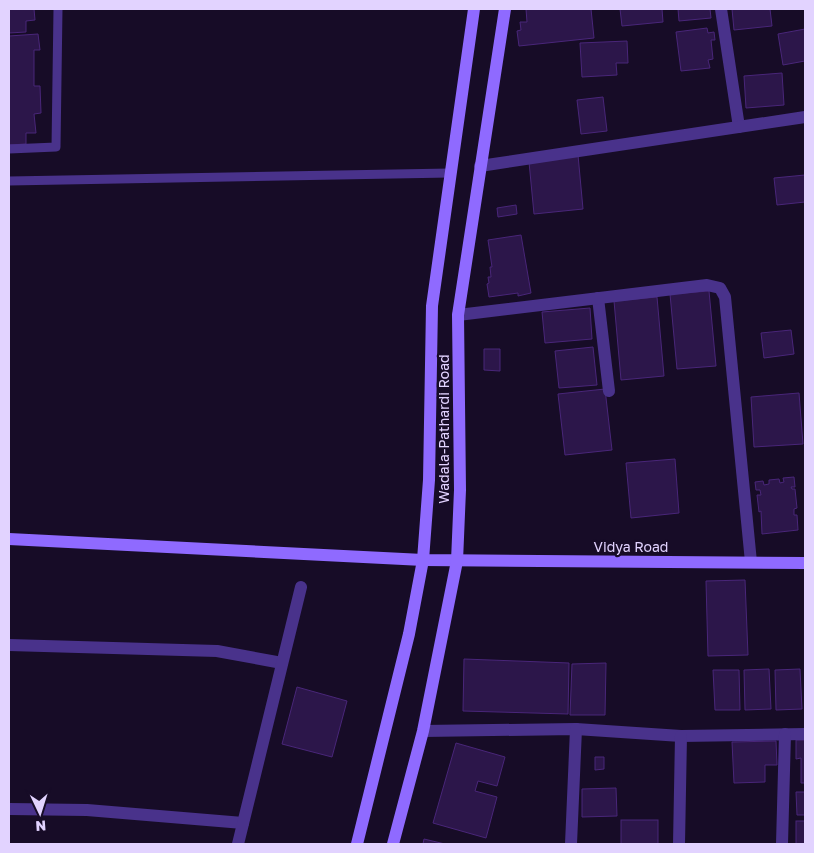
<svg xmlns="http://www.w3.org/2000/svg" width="814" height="853" font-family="'Golos Text',sans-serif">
	<rect width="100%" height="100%" fill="#170c27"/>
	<g fill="#2c164a" stroke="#492679">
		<polygon points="9,9 34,9 35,20 26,21 26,32 9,33"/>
		<polygon points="526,9 591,9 594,38 519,46 517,31 521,30 520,22 527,22"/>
		<polygon points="620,9 662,9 663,22 622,26"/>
		<polygon points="678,9 710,9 711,18 679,21"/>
		<polygon points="732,9 770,9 772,26 734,30"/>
		<polygon points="707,28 708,33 714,32 715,40 711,40 713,59 708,60 710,68 681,71 676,32"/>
		<polygon points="805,29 805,61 783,65 778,34"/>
		<polygon points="38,34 40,50 34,50 34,86 40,86 41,113 34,114 36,133 26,133 26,144 9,145 9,36"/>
		<polygon points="627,41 628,63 616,63 617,75 582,77 580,43"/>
		<polygon points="782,73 784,105 746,108 744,76"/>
		<polygon points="603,97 607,131 581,134 577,100"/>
		<polygon points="578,155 583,209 534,214 529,162"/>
		<polygon points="805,175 805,202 777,205 774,178"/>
		<polygon points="516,205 517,214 498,217 497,208"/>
		<polygon points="521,235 531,293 518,296 518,293 489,297 487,284 489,283 488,277 491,277 490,267 492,267 488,240"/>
		<polygon points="709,291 716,366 677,369 670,294"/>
		<polygon points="657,297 664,376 621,380 614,301"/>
		<polygon points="590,308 592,339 545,343 542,312"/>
		<polygon points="791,330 794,354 764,358 761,333"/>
		<polygon points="593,347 597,385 559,388 555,351"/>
		<polygon points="484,349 500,349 500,371 484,370"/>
		<polygon points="605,389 612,450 565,455 558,394"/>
		<polygon points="799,393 803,444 754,447 751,397"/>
		<polygon points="675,459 679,513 631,518 626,463"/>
		<polygon points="794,477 795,487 791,487 792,489 795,489 797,508 794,509 794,515 797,515 798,530 762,534 761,511 759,512 757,495 761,495 760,490 756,490 755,482 763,481 764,485 769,484 769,480 779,479 780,483 784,482 783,478"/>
		<polygon points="745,580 748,655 708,656 706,581"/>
		<polygon points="464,659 569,663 568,714 463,711"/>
		<polygon points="606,663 605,715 570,715 572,664"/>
		<polygon points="769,669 771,709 745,710 744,670"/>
		<polygon points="800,669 802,709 776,710 775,670"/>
		<polygon points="713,670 739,670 740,710 715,710"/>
		<polygon points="297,687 347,701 332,757 282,744"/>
		<polygon points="796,740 805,740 805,783 801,783 801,758 796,759"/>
		<polygon points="776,741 777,765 765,765 765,782 734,783 732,742"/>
		<polygon points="456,743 505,757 497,786 478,781 475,791 497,797 486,838 433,823"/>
		<polygon points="595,757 604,757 604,769 595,770"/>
		<polygon points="616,788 617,816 582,817 582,789"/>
		<polygon points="796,792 805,792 805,815 797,815"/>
		<rect x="621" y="820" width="37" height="24"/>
		<rect x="796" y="821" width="9" height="23"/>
		<polygon points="424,839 445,844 423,844"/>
	</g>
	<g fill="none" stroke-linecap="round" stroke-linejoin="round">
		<g stroke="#49328b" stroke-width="9">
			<polyline points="9,149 56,147 58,9"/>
			<polyline points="9,181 450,173"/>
		</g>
		<g stroke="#49328b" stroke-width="12">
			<polyline points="721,9 739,127"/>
			<polyline points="480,166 805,117"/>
			<polyline points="598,298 609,391"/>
			<polyline points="458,315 707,285 720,288 725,297 751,562"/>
			<polyline points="9,645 217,651 282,663"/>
			<polyline points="423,731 576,729 681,736 805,734"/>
			<polyline points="9,809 87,810 243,823"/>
			<polyline points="238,844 301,587"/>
			<polyline points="571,844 576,729"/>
			<polyline points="679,844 681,736"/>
			<polyline points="782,844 785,734"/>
		</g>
		<g stroke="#8f6aff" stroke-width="12">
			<polyline points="9,539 423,560 805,563"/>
			<polyline points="357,844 409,634 423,560 429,480 432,306 474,9"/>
			<polyline points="393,844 423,731 457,561 460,490 458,315 505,9"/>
		</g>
	</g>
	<g text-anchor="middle" stroke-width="4.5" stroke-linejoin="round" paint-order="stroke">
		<g font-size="14" fill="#e2d3ff" stroke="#170c27">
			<text transform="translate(444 429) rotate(-90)" y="5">Wadala-Pathardi Road</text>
			<text x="631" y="552">Vidya Road</text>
		</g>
	</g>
	<rect width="814" height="853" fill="none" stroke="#e2d3ff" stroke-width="20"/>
	<g transform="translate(40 813) rotate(176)" stroke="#170c27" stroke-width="4" paint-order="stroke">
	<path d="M0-4L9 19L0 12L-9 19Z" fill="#e2d3ff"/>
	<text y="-8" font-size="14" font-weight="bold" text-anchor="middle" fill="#e2d3ff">N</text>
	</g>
</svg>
